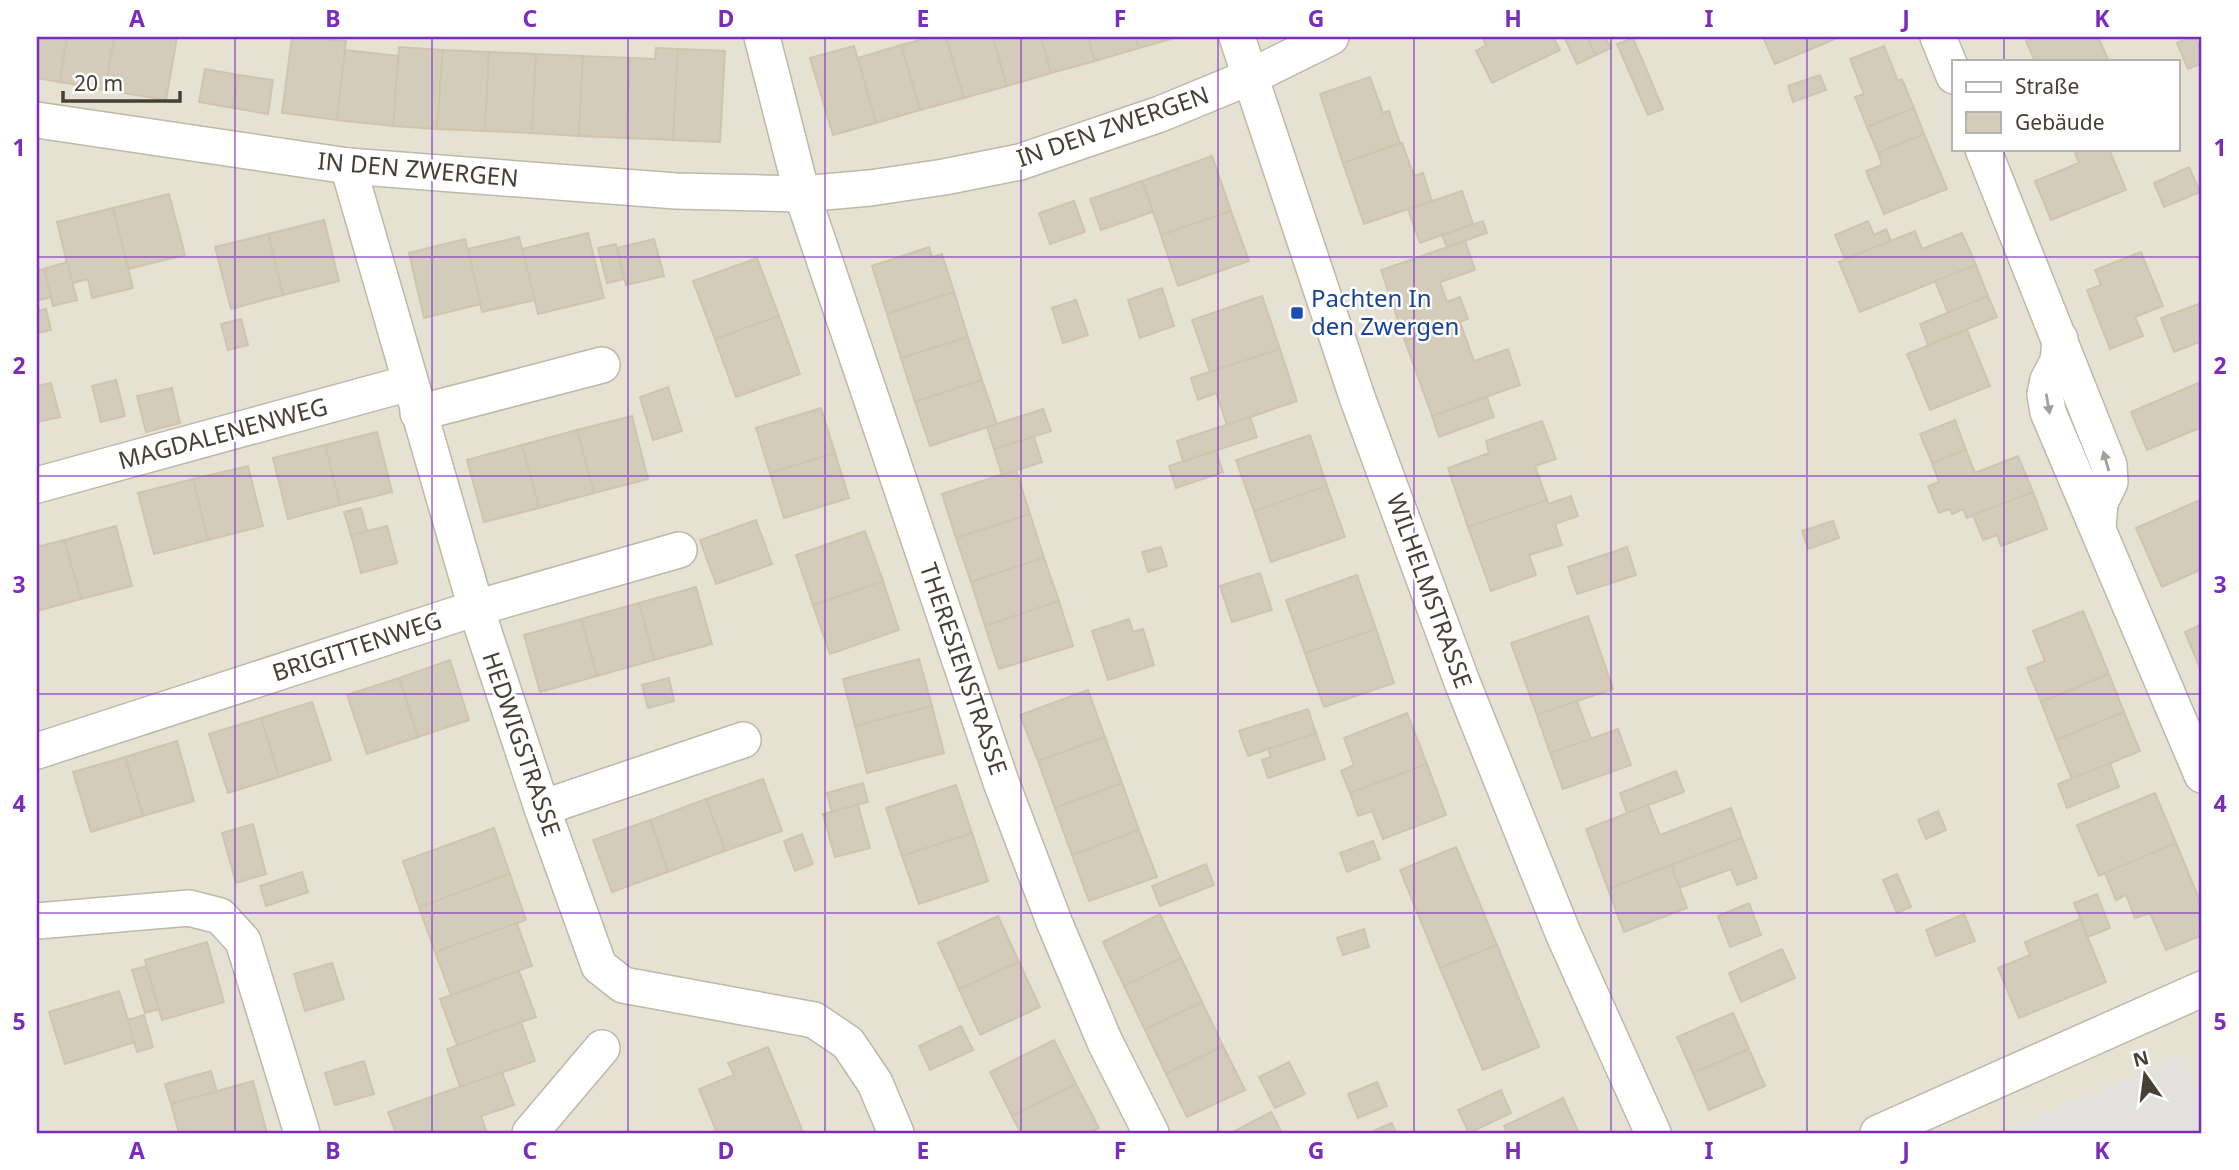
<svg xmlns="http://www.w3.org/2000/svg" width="2239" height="1170" font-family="'Noto Sans',sans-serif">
	<rect width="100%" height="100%" fill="#f2f0e5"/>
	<path fill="#e6e2d3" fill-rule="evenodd" d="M37 37H2202V1133H37ZM1954 61H2178V149H1954Z"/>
	<polygon fill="#e3e1dd" points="2182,1055 2202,1102 2202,1133 2002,1133"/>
	<g fill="#d4ccba" stroke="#cfc5ad" stroke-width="2">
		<polygon points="37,37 67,37 60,82 37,78"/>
		<polygon points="67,37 114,37 105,90 60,82"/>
		<polygon points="114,37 177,37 166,100 105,90"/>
		<polygon points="292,37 346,41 337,120 282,113"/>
		<polygon points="932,37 946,37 964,98 920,110 901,45"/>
		<polygon points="946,37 993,37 1007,86 964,98"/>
		<polygon points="993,37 1041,37 1051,73 1007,86"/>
		<polygon points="1041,37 1088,37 1095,61 1051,73"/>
		<polygon points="1088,37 1135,37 1139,48 1095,61"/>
		<polygon points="1135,37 1178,37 1139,48"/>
		<polygon points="1482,37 1553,37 1560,50 1492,83 1476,51 1486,45"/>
		<polygon points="1564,37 1587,37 1596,55 1577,64"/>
		<polygon points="1591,37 1605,37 1611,48 1596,55 1588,38"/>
		<polygon points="1763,37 1840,37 1775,64"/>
		<polygon points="2035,37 2098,37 2109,61 2035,61 2026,41"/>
		<polygon points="2192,37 2195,37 2202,55 2202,63 2188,69 2177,43"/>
		<polygon points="1633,38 1663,109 1648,115 1617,44"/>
		<polygon points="901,45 920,110 876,123 858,58"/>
		<polygon points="854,46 876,123 833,135 810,58"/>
		<polygon points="1884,46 1898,81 1902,79 1914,108 1867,127 1855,97 1864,94 1850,59"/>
		<polygon points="399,47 443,50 437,129 393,126"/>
		<polygon points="656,48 678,49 673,140 626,138 630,58 655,59"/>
		<polygon points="678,49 725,51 720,142 673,140"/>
		<polygon points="345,50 398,56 393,126 337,120"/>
		<polygon points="443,50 489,52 485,131 437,129"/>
		<polygon points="489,52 536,54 532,133 485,131"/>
		<polygon points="536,54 583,56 579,136 532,133"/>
		<polygon points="583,56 630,58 626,138 579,136"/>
		<polygon points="205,69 239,75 233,108 199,102"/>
		<polygon points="239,75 273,80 268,114 233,108"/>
		<polygon points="1820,75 1826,90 1793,102 1788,86"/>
		<polygon points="1370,77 1383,113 1389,111 1400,143 1343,163 1320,94"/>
		<polygon points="1914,108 1924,134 1878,153 1867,127"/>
		<polygon points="1924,134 1947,189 1884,214 1866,171 1882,165 1878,153"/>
		<polygon points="1402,143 1414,176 1423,173 1432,201 1364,224 1343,163"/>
		<polygon points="2084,149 2109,149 2126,190 2051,220 2035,181 2079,163 2075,153"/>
		<polygon points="1212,156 1231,211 1161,235 1142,181"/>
		<polygon points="2189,167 2200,192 2164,207 2154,183"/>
		<polygon points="1142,181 1153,212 1101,230 1090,199"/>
		<polygon points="1462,191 1473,224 1420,243 1408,209"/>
		<polygon points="169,194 185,255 128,269 113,208"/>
		<polygon points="1074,201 1085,232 1050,244 1039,213"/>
		<polygon points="113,208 133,288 92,298 88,279 72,283 57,222"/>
		<polygon points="1231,211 1249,261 1178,286 1161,235"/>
		<polygon points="324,220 339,281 283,295 268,234"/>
		<polygon points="1483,221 1487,233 1447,247 1442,235"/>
		<polygon points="1868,221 1874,235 1886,229 1891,241 1845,259 1835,235"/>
		<polygon points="1915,231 1922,249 1962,233 1976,265 1860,312 1839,262"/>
		<polygon points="588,233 604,298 538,314 522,249"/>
		<polygon points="268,234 283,295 231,309 215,247"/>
		<polygon points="519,237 535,300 482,312 468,249"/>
		<polygon points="465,239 481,304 424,318 409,253"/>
		<polygon points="654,239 664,276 626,285 617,248"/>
		<polygon points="1465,241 1475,270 1440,282 1447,302 1460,297 1468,319 1405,341 1381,270"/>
		<polygon points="616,244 624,279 607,283 598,248"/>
		<polygon points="929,247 932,257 942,254 954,292 887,314 872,266"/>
		<polygon points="2141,252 2163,306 2135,317 2143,336 2110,349 2087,290 2101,285 2095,270"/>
		<polygon points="757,258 779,316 715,339 693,281"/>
		<polygon points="67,262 77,300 53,306 44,269"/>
		<polygon points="1976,265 1988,296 1948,313 1935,281"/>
		<polygon points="44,269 51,297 37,301 37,270"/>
		<polygon points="1162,288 1174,326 1140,338 1128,300"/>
		<polygon points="954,292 968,337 901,358 887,314"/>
		<polygon points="1262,296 1280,349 1210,372 1192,320"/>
		<polygon points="1988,296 1997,317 1928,345 1920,324"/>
		<polygon points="1076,300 1088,335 1063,343 1052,308"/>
		<polygon points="2201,303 2202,341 2174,352 2161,318"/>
		<polygon points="46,309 51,330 37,333 37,311"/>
		<polygon points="779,316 800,374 736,397 715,339"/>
		<polygon points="241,319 248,345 228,350 221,324"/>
		<polygon points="1460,322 1474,361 1508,349 1520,385 1432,416 1405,341"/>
		<polygon points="1967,330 1990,386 1930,410 1907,354"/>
		<polygon points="968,337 982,380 915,402 901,358"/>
		<polygon points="1280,349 1297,401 1227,425 1216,393 1198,400 1191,378"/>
		<polygon points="116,380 125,416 101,422 92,386"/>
		<polygon points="982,380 997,424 930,446 915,402"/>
		<polygon points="51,383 60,417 37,422 37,386"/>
		<polygon points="2198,383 2202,394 2202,427 2147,450 2131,412"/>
		<polygon points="668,387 682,431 653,440 640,397"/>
		<polygon points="172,388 180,423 146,432 137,396"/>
		<polygon points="1487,397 1494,417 1439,437 1432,416"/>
		<polygon points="821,408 835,453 770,473 756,428"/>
		<polygon points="1043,409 1051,431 994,449 987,427"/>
		<polygon points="632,416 648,479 594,493 577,430"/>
		<polygon points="1250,417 1257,437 1183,461 1177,441"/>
		<polygon points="1955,420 1966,450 1932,463 1920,434"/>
		<polygon points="1542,421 1556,459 1535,466 1547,500 1468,527 1448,468 1489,453 1486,441"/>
		<polygon points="577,430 594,493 539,508 522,445"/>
		<polygon points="377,432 392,492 340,505 325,445"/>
		<polygon points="1310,435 1327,486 1254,511 1236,460"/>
		<polygon points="1034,437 1042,462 1002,475 994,449"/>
		<polygon points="325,445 340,505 288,519 273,458"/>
		<polygon points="522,445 539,508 484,522 467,460"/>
		<polygon points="1966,450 1975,473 2018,456 2033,492 1967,518 1963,509 1952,514 1949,509 1939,513 1928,486 1939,482 1932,463"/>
		<polygon points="1216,451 1223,472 1176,488 1169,466"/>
		<polygon points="835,453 849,498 784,518 770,473"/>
		<polygon points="248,466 263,526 208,540 193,479"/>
		<polygon points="1016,470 1030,514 956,538 942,494"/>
		<polygon points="193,479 208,540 154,554 138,493"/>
		<polygon points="1327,486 1345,537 1271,562 1254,511"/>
		<polygon points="2033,492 2047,529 2001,546 1997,535 1983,540 1973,515"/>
		<polygon points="1571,496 1578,516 1555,524 1562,545 1529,555 1536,575 1491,591 1468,527 1547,500 1548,504"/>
		<polygon points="2202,499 2202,569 2162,587 2136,528"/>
		<polygon points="361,508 367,531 351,535 344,512"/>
		<polygon points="1030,514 1044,558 971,582 956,538"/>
		<polygon points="756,520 772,564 716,584 700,540"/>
		<polygon points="1833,521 1839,538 1808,549 1802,531"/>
		<polygon points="116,526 132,586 81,599 64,540"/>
		<polygon points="387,526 397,563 361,573 351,535"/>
		<polygon points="865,531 883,581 813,605 796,555"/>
		<polygon points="64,540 81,599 37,611 37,547"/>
		<polygon points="1161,547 1167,566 1148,572 1142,552"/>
		<polygon points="1627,547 1636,575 1577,594 1568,567"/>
		<polygon points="1044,558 1059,601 985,626 971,582"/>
		<polygon points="1260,573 1272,610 1232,622 1220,586"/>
		<polygon points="1357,575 1376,629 1305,653 1286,600"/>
		<polygon points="883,581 899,630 830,654 813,605"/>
		<polygon points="696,587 712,644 654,660 639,603"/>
		<polygon points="1059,601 1073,646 999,669 985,626"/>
		<polygon points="639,603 654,660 597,676 581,619"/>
		<polygon points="2083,611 2109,674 2041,702 2027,668 2045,661 2033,631"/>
		<polygon points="1588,616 1613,689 1537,715 1511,643"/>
		<polygon points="581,619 597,676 540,692 524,635"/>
		<polygon points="1129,619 1133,632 1143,629 1154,665 1108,680 1092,631"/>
		<polygon points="2202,624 2202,673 2185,632"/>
		<polygon points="1376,629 1394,683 1324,707 1305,653"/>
		<polygon points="919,659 932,706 855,726 843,679"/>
		<polygon points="450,660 469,720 418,737 399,678"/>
		<polygon points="2109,674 2124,712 2056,740 2041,702"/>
		<polygon points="399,678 418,737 367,754 347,695"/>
		<polygon points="669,678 674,701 648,708 642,685"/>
		<polygon points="1088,690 1105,737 1038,761 1020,715"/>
		<polygon points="1577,701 1591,739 1550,753 1537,715"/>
		<polygon points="312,702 331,760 279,777 261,718"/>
		<polygon points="932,706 944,753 867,773 855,726"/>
		<polygon points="1308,709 1316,733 1248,756 1239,731"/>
		<polygon points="2124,712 2140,751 2072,779 2056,740"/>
		<polygon points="1407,713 1427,764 1350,793 1341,771 1354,765 1344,738"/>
		<polygon points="261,718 279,777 228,793 209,734"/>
		<polygon points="1618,729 1631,765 1563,789 1550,753"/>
		<polygon points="1316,733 1325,759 1268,778 1262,760 1271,757 1268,749"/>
		<polygon points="1105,737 1122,783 1055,808 1038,761"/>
		<polygon points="177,741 194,801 143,816 125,757"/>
		<polygon points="125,757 143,816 91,832 73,772"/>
		<polygon points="2110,763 2119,787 2067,808 2058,784"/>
		<polygon points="1427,764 1446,815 1383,839 1372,811 1358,816 1350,793"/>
		<polygon points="1676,771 1684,792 1627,813 1620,793"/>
		<polygon points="763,779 782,831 725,851 706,799"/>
		<polygon points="863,783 868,802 832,812 827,793"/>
		<polygon points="1122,783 1139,830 1072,855 1055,808"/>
		<polygon points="956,785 972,833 902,856 886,808"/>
		<polygon points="2155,793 2176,843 2099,876 2077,825"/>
		<polygon points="706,799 725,851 668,872 650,820"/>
		<polygon points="858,805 870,848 835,857 823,814"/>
		<polygon points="1648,805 1660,835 1731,808 1742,838 1608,889 1586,829"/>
		<polygon points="1938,811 1946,830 1926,839 1918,820"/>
		<polygon points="650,820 668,872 612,892 593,840"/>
		<polygon points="253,824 266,874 236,883 222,833"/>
		<polygon points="494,828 510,874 419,907 403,861"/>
		<polygon points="1139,830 1157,877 1089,901 1072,855"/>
		<polygon points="972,833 988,881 919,904 902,856"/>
		<polygon points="802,834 813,864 795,871 784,841"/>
		<polygon points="1742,838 1757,878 1737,885 1731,869 1679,888 1671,865"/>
		<polygon points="1373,841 1380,859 1347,872 1340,853"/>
		<polygon points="2176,843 2202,906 2202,935 2166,950 2150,913 2135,918 2126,895 2116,900 2105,873"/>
		<polygon points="1456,847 1497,945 1440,968 1400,870"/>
		<polygon points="1206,864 1214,885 1160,906 1152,886"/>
		<polygon points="1671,865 1687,908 1624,932 1608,889"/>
		<polygon points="302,872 308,892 266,906 260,886"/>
		<polygon points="510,874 526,920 435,952 419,907"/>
		<polygon points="1897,874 1911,907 1897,913 1883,880"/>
		<polygon points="2097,894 2110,928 2088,937 2074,903"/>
		<polygon points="1749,903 1761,935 1730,947 1718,916"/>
		<polygon points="1160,914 1181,958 1124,986 1103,942"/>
		<polygon points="1964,914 1975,941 1936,956 1926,930"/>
		<polygon points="998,916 1019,962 959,989 938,943"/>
		<polygon points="2080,919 2106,982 2019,1018 1998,968 2030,955 2025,942"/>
		<polygon points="517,923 532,966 451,995 435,952"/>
		<polygon points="1364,929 1369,947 1343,955 1337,938"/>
		<polygon points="207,942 224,1002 162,1020 145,960"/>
		<polygon points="1497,945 1539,1047 1483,1070 1440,968"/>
		<polygon points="1782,949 1795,978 1741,1002 1729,973"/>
		<polygon points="1181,958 1202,1002 1145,1030 1124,986"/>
		<polygon points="1019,962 1040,1007 980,1035 959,989"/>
		<polygon points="332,963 344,999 305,1011 294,974"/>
		<polygon points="146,966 159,1009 145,1013 132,970"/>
		<polygon points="519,971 536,1017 457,1045 440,999"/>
		<polygon points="119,991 135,1042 65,1064 49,1012"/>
		<polygon points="1202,1002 1223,1046 1166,1074 1145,1030"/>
		<polygon points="1733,1013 1749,1049 1693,1073 1677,1037"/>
		<polygon points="144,1015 153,1047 137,1052 128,1020"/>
		<polygon points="521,1022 535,1061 460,1087 447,1049"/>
		<polygon points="961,1026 973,1050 930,1070 919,1046"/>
		<polygon points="1054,1040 1076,1084 1012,1116 990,1072"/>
		<polygon points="1223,1046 1245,1090 1187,1117 1166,1074"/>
		<polygon points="768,1047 803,1132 717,1133 699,1089 734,1075 728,1063"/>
		<polygon points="1749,1049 1765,1086 1709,1110 1693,1073"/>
		<polygon points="364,1061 374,1094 335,1105 325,1073"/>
		<polygon points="1289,1062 1305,1094 1275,1108 1259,1077"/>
		<polygon points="211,1071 217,1092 171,1104 165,1084"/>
		<polygon points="502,1072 514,1105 481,1116 487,1133 396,1133 388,1112"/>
		<polygon points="253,1081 267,1133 179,1133 171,1104"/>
		<polygon points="1377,1082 1387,1106 1358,1118 1348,1094"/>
		<polygon points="1076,1084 1099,1128 1089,1133 1021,1133 1012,1116"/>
		<polygon points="1501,1090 1511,1113 1469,1133 1458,1110"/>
		<polygon points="1563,1098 1579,1133 1507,1133 1504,1126"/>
		<polygon points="1271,1112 1282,1133 1231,1133"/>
		<polygon points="1392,1123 1396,1133 1376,1133 1375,1130"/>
	</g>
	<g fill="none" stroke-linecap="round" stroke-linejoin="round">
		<g stroke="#beb8a7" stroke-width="38">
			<g id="minor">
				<polyline points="762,37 802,194 1001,782 1055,924 1105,1042 1151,1133"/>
				<polyline points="1237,37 1357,397 1462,682 1563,933 1653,1133"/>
				<polyline points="1938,37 1954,76"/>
				<polyline points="37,120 348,166 676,191 802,194 870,188 944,177 1020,162 1160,114 1250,77 1331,37"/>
				<polyline points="1983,149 2109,465 2110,482 2100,503 2098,527"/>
				<polyline points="348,166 476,608 542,808 599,966 623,985 814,1020 848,1043 875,1083 896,1133"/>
				<polyline points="2060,339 2058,361 2048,380 2045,394 2048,412 2202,775"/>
				<polyline points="418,413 602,365"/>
				<polyline points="37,485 409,383"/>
				<polyline points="37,751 476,608 679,550"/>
				<polyline points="542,808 743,740"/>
				<polyline points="37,921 189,908 220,916 243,941 302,1133"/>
				<polyline points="530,1133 602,1048"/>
				<polyline points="1878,1133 2202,989"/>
			</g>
		</g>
		<use href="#minor" stroke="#fff" stroke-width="35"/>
	</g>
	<defs><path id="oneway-solid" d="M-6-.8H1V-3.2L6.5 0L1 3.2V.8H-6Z" transform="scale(1.75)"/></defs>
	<g fill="#a2a09a">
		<use href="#oneway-solid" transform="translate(2048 404) rotate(80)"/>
		<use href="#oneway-solid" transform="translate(2106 461) rotate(-106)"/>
	</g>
	<path fill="none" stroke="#7b2cbf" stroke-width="2" stroke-opacity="0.55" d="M235 37V1133M432 37V1133M628 37V1133M825 37V1133M1021 37V1133M1218 37V1133M1414 37V1133M1611 37V1133M1807 37V1133M2004 37V61M2004 149V1133M37 257H2202M37 476H2202M37 694H2202M37 913H2202"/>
	<rect fill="#1a4fb4" stroke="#fff" stroke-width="2.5" x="1290" y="306" width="14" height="14" rx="3.5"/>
	<g text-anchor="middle" stroke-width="5" stroke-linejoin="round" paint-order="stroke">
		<g font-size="24" fill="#454034" stroke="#fff">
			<text transform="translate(1113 127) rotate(-19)" y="8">IN DEN ZWERGEN</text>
			<text transform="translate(418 170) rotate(5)" y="8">IN DEN ZWERGEN</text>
			<text transform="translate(223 434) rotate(-15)" y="8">MAGDALENENWEG</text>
			<text transform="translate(1429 591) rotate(70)" y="8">WILHELMSTRASSE</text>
			<text transform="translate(357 647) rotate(-18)" y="8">BRIGITTENWEG</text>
			<text transform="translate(963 669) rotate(71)" y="8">THERESIENSTRASSE</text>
			<text transform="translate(521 744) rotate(71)" y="8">HEDWIGSTRASSE</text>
		</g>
		<g font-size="24" fill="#164399" stroke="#fff" text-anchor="start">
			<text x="1311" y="307">Pachten In<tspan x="1311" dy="28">den Zwergen</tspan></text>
		</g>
	</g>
	<rect width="2239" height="1170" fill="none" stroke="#ffffff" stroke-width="77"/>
	<rect x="1952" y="60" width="228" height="91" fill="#ffffff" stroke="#b5b3ae" stroke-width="2"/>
	<rect x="1966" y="82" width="35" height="10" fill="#ffffff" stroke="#b5b3ae" stroke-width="2"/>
	<text x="2015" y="94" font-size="21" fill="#454034">Straße</text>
	<rect x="1966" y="112" width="35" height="21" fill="#d4ccba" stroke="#b5b3ae" stroke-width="2"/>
	<text x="2015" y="130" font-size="21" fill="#454034">Gebäude</text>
	<g transform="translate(2145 1075) rotate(346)" stroke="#ffffff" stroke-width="5" paint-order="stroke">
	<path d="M0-5L12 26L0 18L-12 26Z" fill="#454034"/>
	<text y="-10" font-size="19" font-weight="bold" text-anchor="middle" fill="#454034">N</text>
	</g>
	<path d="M63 91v10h117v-10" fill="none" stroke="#454034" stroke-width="3.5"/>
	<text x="74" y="91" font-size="21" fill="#454034" stroke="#ffffff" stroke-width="5" paint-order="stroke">20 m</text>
	<rect x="38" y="38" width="2162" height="1094" fill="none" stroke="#7b2cbf" stroke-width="2.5"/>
	<g font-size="23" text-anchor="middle" font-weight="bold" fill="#7b2cbf">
		<text x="137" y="27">A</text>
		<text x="333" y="27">B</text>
		<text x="530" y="27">C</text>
		<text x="726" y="27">D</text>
		<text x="923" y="27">E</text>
		<text x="1120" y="27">F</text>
		<text x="1316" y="27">G</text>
		<text x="1513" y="27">H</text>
		<text x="1709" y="27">I</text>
		<text x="1906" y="27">J</text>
		<text x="2102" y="27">K</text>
		<text x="19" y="156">1</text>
		<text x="2220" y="156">1</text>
		<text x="19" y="374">2</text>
		<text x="2220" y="374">2</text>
		<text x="19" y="593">3</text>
		<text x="2220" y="593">3</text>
		<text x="19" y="812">4</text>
		<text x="2220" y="812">4</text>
		<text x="19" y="1030">5</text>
		<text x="2220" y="1030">5</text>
		<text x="137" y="1159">A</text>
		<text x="333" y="1159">B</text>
		<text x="530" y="1159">C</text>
		<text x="726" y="1159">D</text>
		<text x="923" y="1159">E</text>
		<text x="1120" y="1159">F</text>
		<text x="1316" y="1159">G</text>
		<text x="1513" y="1159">H</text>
		<text x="1709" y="1159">I</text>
		<text x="1906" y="1159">J</text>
		<text x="2102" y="1159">K</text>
	</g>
</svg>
